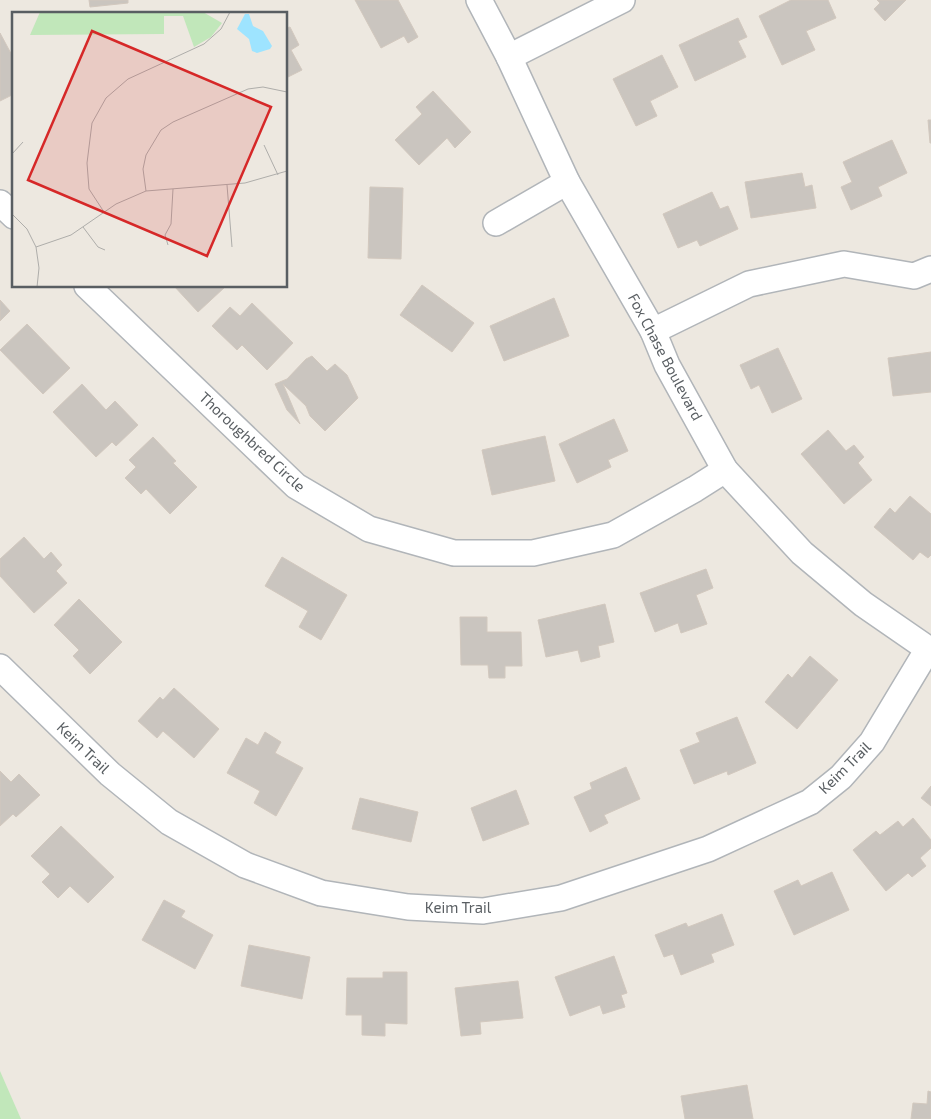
<svg xmlns="http://www.w3.org/2000/svg" width="931" height="1119" font-family="'Exo 2',sans-serif">
	<rect width="100%" height="100%" fill="#ede8e0"/>
	<polygon fill="#c1e7ba" points="0,1071 21,1119 0,1119"/>
	<g fill="#cac5bf" stroke="#d2c8be">
		<polygon points="89,0 128,0 128,3 90,7"/>
		<polygon points="355,0 398,0 418,37 408,43 404,36 381,48"/>
		<polygon points="791,0 828,0 836,18 806,31 815,50 782,65 759,16"/>
		<polygon points="877,0 906,0 885,21 874,9 880,3"/>
		<polygon points="738,18 747,37 738,41 746,57 695,81 679,45"/>
		<polygon points="290,27 299,45 291,50 302,70 286,78 286,28"/>
		<polygon points="0,33 14,59 14,94 0,101"/>
		<polygon points="662,55 678,87 650,101 657,116 636,126 613,79"/>
		<polygon points="433,91 471,132 455,148 447,138 419,165 395,140 422,114 416,107"/>
		<polygon points="928,120 931,120 931,143 930,143"/>
		<polygon points="892,140 907,173 878,187 882,196 851,210 841,187 852,182 843,162"/>
		<polygon points="802,173 805,187 812,185 816,208 751,218 745,182"/>
		<polygon points="370,187 403,188 401,259 368,258"/>
		<polygon points="712,192 720,209 728,206 738,229 700,246 697,240 678,248 663,214"/>
		<polygon points="422,285 474,323 452,352 400,315"/>
		<polygon points="174,286 224,286 225,287 198,312"/>
		<polygon points="554,298 569,336 504,361 490,326"/>
		<polygon points="0,300 10,311 0,321"/>
		<polygon points="252,303 293,343 267,370 242,345 237,350 212,326 230,307 240,316"/>
		<polygon points="27,324 70,368 43,394 0,350"/>
		<polygon points="778,348 802,399 772,413 759,385 751,389 740,365"/>
		<polygon points="931,352 931,392 893,396 888,358"/>
		<polygon points="312,356 327,371 335,364 347,375 358,398 325,431 310,416 306,406 283,384 300,424 287,410 275,384 287,379 306,359"/>
		<polygon points="82,384 106,410 115,401 138,425 116,446 112,442 96,457 53,412"/>
		<polygon points="614,419 628,451 608,460 611,467 577,483 559,444"/>
		<polygon points="828,430 846,451 854,445 864,457 858,463 872,480 844,504 801,454"/>
		<polygon points="545,436 555,481 492,495 482,450"/>
		<polygon points="153,437 176,461 173,463 197,487 170,514 146,489 141,494 125,478 136,467 129,460"/>
		<polygon points="910,496 931,514 931,555 928,558 920,552 913,560 874,527 890,508 895,513"/>
		<polygon points="24,537 44,559 51,552 62,565 56,571 67,583 34,613 0,576 0,559"/>
		<polygon points="282,557 347,595 321,640 299,627 308,611 265,586"/>
		<polygon points="706,569 713,588 696,595 707,624 681,633 678,623 655,632 640,593"/>
		<polygon points="79,599 122,642 90,674 73,656 79,650 54,625"/>
		<polygon points="605,604 614,642 598,646 600,657 581,662 578,650 546,657 538,620"/>
		<polygon points="460,617 487,617 487,632 521,632 522,666 505,666 505,678 489,678 488,665 461,665"/>
		<polygon points="810,656 838,680 797,729 765,702 788,674 792,678"/>
		<polygon points="174,688 219,729 194,758 163,731 157,738 138,721 160,697 163,700"/>
		<polygon points="737,717 756,763 728,775 727,771 694,784 680,750 700,742 696,733"/>
		<polygon points="265,732 281,742 275,753 303,768 276,816 254,803 260,791 227,773 246,738 258,745"/>
		<polygon points="626,767 640,799 604,815 608,823 590,832 574,797 592,789 590,783"/>
		<polygon points="0,771 11,782 19,774 40,795 16,817 13,814 0,826"/>
		<polygon points="931,786 931,806 921,798"/>
		<polygon points="516,790 529,824 483,841 471,808"/>
		<polygon points="360,798 418,812 411,842 352,829"/>
		<polygon points="913,818 931,840 931,848 920,858 926,866 912,877 908,873 886,891 853,850 876,831 880,835 898,821 903,827"/>
		<polygon points="61,826 114,877 88,903 70,886 58,898 42,882 50,874 31,856"/>
		<polygon points="832,872 849,910 794,935 774,891 798,880 801,886"/>
		<polygon points="164,900 185,911 181,917 213,935 195,969 142,940"/>
		<polygon points="722,914 734,945 711,954 714,962 681,975 673,954 664,957 655,935 686,923 688,927"/>
		<polygon points="249,945 310,957 302,999 241,986"/>
		<polygon points="614,956 627,993 621,995 625,1007 603,1014 600,1005 570,1016 555,977"/>
		<polygon points="383,972 407,972 407,1024 385,1023 385,1036 362,1035 362,1015 346,1015 347,978 383,978"/>
		<polygon points="518,981 523,1018 480,1022 481,1034 461,1036 455,988"/>
		<polygon points="747,1085 753,1119 685,1119 681,1096"/>
		<polygon points="928,1091 931,1092 931,1119 911,1119 913,1103 927,1104"/>
	</g>
	<g fill="none" stroke-linecap="round" stroke-linejoin="round">
		<g stroke="#b1b5b9" stroke-width="28">
			<g id="minor">
				<polyline points="479,0 509,57 567,182 653,331 667,365 725,470 802,553 863,604 931,651"/>
				<polyline points="509,57 622,0"/>
				<polyline points="0,203 14,216"/>
				<polyline points="496,223 567,182"/>
				<polyline points="87,286 296,486 369,529 454,553 533,553 613,535 695,489 725,470"/>
				<polyline points="653,331 749,284 844,264 914,276 931,269"/>
				<polyline points="0,667 110,774 169,822 245,865 321,893 408,907 483,911 561,898 708,849 810,802 841,777 872,742 928,649"/>
			</g>
		</g>
		<use href="#minor" stroke="#fff" stroke-width="25"/>
	</g>
	<g text-anchor="middle" stroke-width="4" stroke-linejoin="round" paint-order="stroke">
		<g font-size="15" fill="#595e62" stroke="#fff">
			<text transform="translate(665 357) rotate(62)" y="5">Fox Chase Boulevard</text>
			<text transform="translate(252 442) rotate(43)" y="5">Thoroughbred Circle</text>
			<text transform="translate(83 748) rotate(44)" y="5">Keim Trail</text>
			<text transform="translate(845 768) rotate(-45)" y="5">Keim Trail</text>
			<text x="458" y="913">Keim Trail</text>
		</g>
	</g>
	<g transform="translate(12 12)">
		<rect width="275" height="275" fill="#ede8e0"/>
		<path d="M28 0H191L210 11 199 25 182 35 171 4H152V22L18 23Z" fill="#c1e7ba"/>
		<path d="M233 2H237L241 14 251 19 260 34 258 37 245 41 240 39 237 27 225 17Z" fill="#9ee4ff"/>
		<path fill="none" stroke="#aeadaa" stroke-width="1" d="M252 133 266 163M0 142 11 130M215 173 220 235M134 179 131 157 134 143 149 118 161 110 236 77 251 75 275 80M92 200 77 177 75 151 80 111 94 86 116 67 192 32 209 17 218 0M0 202 15 217 24 235 27 256 25 275M71 215 86 235 93 238M156 233 153 223 159 212 161 177M24 235 59 223 104 192 134 179 233 171 275 159"/>
		<path fill="#d62828" fill-opacity="0.15" stroke="#d62828" stroke-width="2.5" d="M80 19 259 95 195 244 16 168Z"/>
		<rect width="275" height="275" fill="none" stroke="#595e62" stroke-width="2.5"/>
	</g>
</svg>
